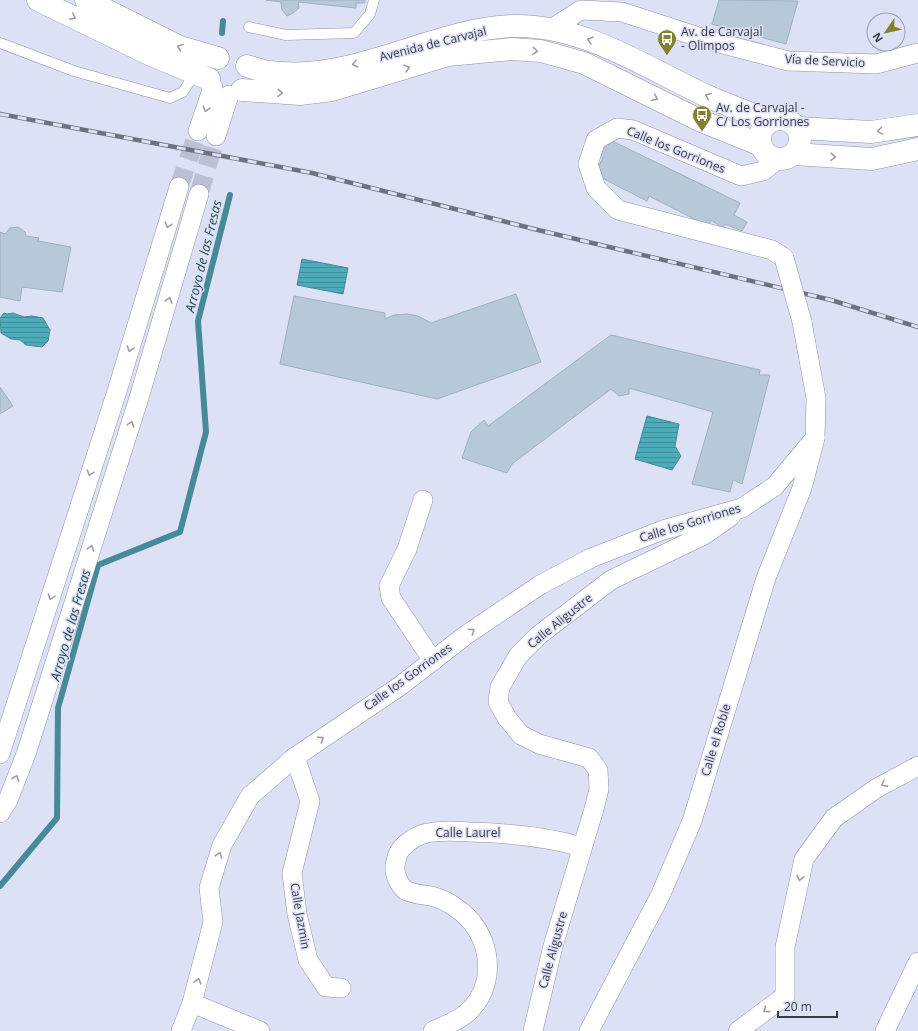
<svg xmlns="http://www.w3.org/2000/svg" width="918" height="1031" font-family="'Open Sans',sans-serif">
	<defs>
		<pattern id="water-rules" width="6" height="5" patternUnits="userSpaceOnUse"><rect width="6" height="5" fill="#4dacba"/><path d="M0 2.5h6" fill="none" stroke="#418d99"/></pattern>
	</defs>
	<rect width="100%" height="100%" fill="#dde1f6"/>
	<g fill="url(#water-rules)" stroke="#478a97">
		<polygon points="302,259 348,268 343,294 297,285"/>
		<polygon points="4,313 7,314 13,313 24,317 32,316 43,318 50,330 48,341 42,347 26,345 20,340 11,339 1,333 0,318"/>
		<polygon points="647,416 679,424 675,446 681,456 672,470 635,459"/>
	</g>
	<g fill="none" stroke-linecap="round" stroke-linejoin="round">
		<g stroke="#478a97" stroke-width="6">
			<polyline points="222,33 223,21"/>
			<polyline points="0,886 57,818 58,708 98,565 180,532 206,432 198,321 230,195"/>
		</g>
	</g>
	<g fill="#b7c9d8" stroke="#9eb0bf">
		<polygon points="266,0 365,0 365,3 356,3 356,8 298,2 299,8 293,13 287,16 282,10 281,2"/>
		<polygon points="719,0 798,1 786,44 712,24"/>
		<polygon points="608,139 740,203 734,215 747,222 742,231 725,224 723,228 711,220 708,226 649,196 647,201 602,178 599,165 603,158 598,155"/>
		<polygon points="18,227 25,232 26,236 39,238 38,241 71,247 62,292 22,287 20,301 0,297 0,232 5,234 10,228"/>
		<polygon points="516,294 541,362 437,399 280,364 294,296 385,313 385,319 394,315 407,314 418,316 431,323"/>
		<polygon points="611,335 760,370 759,375 770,375 742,484 733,480 730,492 692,484 713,412 629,388 629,394 619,396 611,389 512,464 507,473 462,458 471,432 484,420 488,426"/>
		<polygon points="0,387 13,406 0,414"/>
	</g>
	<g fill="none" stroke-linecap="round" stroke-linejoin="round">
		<g stroke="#bcc0d2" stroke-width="19" stroke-dasharray="19 10" stroke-linecap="butt">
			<polyline points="179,187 198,131"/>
			<polyline points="199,194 216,136"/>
		</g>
		<g stroke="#8e92a6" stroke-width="11">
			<g id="service">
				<polyline points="249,27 286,35 354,33 370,14 374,0"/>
				<polyline points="0,43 74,71 170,98 183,92 194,74"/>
			</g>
		</g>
		<g stroke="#8e92a6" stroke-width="20">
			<g id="minor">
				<polyline points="551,29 581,10 622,12 708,40 788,61 876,64 918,53"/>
				<polyline points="198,131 213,87"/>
				<polyline points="216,136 229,95"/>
				<polyline points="778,159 763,171 741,176 633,130 617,128 596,140 588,164 596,188 618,210 772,250 784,258"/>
				<polyline points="423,500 407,549 389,586 391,598 433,661"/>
				<polyline points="0,754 117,391 179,187"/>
				<polyline points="295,757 310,801 292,873 297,914 308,960 326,987 341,988"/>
				<polyline points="0,813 8,800 26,754 138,401 199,194"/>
				<polyline points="192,1003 260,1031"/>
				<polyline points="181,1031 192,1003 213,922 209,888 222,845 250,796 295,757 400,686 466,635 540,585 591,558 663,530 742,508 775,486 815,438"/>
				<path d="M433 1031C446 1025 463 1019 472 1008 499 978 489 929 456 908 450 903 439 898 431 896 424 895 412 894 405 890 403 888 399 883 398 880 393 871 395 863 398 854 402 845 414 837 423 834 438 830 454 831 469 832 508 833 545 836 582 847"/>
				<polyline points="533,1031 553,946 594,809 599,789 598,770 589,758 539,744 521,735 507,718 498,702 500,687 518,656 539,635 611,580 704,535 731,516"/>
				<polyline points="589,1031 660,896 692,821 766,578 802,488 815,438 816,398 802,322"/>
				<polyline points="738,1031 785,996 785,947 804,859 834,818 877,788 918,766"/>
				<polyline points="885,1031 918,962"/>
			</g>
		</g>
		<g stroke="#8e92a6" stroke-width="23">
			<g id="primary">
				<polyline points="38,0 149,54 209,79"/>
				<polyline points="86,0 180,47 218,58"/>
				<path d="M247 66C254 68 262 71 270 72 354 83 431 29 513 26 582 24 645 67 705 95 726 105 748 112 770 121"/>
				<polyline points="242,90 300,94 332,90 448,55 512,49 541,51 584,63 699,120 761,145"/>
				<circle cx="780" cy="139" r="20"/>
				<polyline points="798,128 871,132 918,125"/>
				<polyline points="794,154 872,159 918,149"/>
			</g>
		</g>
		<use href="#service" stroke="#fff" stroke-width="10"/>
		<use href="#minor" stroke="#fff" stroke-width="19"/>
		<use href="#primary" stroke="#fff" stroke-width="22"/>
		<g stroke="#6f727e" stroke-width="4.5">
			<polyline id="rail" points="0,114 312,173 538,230 831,300 918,327"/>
		</g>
		<use href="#rail" stroke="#dde1f6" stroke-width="3" stroke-dasharray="9" stroke-linecap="butt"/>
		<g stroke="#8e92a6" stroke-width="20" stroke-linecap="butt">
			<polyline id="minor-bridge" points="784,258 802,322"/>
		</g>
		<use href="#minor-bridge" stroke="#fff" stroke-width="19"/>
	</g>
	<defs><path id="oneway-chevron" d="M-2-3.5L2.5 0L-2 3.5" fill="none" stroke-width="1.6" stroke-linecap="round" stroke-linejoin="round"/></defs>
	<g stroke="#9c9ea2">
		<use href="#oneway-chevron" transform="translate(73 17) rotate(26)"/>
		<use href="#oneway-chevron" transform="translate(590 40) rotate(-164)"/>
		<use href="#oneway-chevron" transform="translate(180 47) rotate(-158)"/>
		<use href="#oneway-chevron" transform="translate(535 51) rotate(5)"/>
		<use href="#oneway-chevron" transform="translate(355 64) rotate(166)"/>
		<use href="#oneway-chevron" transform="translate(407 68) rotate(-17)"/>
		<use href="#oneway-chevron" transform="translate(280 93) rotate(3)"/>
		<use href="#oneway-chevron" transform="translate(708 96) rotate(-157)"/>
		<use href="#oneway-chevron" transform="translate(655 98) rotate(26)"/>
		<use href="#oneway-chevron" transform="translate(206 109) rotate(108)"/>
		<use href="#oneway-chevron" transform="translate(880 131) rotate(171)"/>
		<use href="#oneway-chevron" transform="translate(833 157) rotate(4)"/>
		<use href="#oneway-chevron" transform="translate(168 225) rotate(107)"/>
		<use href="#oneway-chevron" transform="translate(169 300) rotate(-74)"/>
		<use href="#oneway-chevron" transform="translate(130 349) rotate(107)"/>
		<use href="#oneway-chevron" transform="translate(131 424) rotate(-72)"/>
		<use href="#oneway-chevron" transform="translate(90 473) rotate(108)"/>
		<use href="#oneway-chevron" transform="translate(91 548) rotate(-72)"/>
		<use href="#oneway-chevron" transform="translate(51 597) rotate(108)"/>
		<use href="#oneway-chevron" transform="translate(472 631) rotate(-34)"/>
		<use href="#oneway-chevron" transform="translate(321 739) rotate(-34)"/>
		<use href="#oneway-chevron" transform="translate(16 778) rotate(-68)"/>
		<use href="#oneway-chevron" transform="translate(884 784) rotate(152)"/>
		<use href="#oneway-chevron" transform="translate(219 855) rotate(-73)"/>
		<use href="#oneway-chevron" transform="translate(800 878) rotate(102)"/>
		<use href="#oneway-chevron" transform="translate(198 981) rotate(-75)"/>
		<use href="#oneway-chevron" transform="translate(766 1010) rotate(143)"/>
	</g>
	<defs>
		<g id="bus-pin" transform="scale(1)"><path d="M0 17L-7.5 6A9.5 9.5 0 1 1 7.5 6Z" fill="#83812a" stroke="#dde1f6"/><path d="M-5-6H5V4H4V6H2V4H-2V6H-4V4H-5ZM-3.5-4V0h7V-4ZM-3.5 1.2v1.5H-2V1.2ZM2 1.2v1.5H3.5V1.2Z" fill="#fff"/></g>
	</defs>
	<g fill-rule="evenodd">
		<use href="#bus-pin" x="667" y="39"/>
		<use href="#bus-pin" x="702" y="115"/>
	</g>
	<g text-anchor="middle" stroke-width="3" stroke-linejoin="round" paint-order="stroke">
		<g font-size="12" fill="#3a3c44" stroke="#dde1f6" text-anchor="start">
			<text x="681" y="36">Av. de Carvajal<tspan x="681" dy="14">- Olimpos</tspan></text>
			<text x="716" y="112">Av. de Carvajal -<tspan x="716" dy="14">C/ Los Gorriones</tspan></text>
		</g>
		<g font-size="12" fill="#3a3c44" stroke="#dde1f6">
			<text transform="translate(433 44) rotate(-14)" y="4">Avenida de Carvajal</text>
			<text transform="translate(825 61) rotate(3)" y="4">Vía de Servicio</text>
			<text transform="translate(676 150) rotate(22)" y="4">Calle los Gorriones</text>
			<text transform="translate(690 523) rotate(-17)" y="4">Calle los Gorriones</text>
			<text transform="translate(560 621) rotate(-39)" y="4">Calle Aligustre</text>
			<text transform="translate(408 677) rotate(-36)" y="4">Calle los Gorriones</text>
			<text transform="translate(716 740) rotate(-73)" y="4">Calle el Roble</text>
			<text x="468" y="837">Calle Laurel</text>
			<text transform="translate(300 916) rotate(80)" y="4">Calle Jazmin</text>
			<text transform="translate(553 950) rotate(-75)" y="4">Calle Aligustre</text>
		</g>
		<g font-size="13" font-style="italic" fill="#1d484e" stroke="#dde1f6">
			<text transform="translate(203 256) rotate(-76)" y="5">Arroyo de las Fresas</text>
			<text transform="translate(70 625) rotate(-74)" y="5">Arroyo de las Fresas</text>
		</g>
	</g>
	<g transform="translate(886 32) rotate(236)"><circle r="19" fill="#dde1f6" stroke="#9c9faf"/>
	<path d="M0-3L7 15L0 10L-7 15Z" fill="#83812a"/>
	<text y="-6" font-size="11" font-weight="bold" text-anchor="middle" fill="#3a3c44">N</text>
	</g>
	<path d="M778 1011v6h59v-6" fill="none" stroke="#3a3c44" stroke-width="2"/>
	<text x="784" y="1011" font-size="12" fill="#3a3c44" stroke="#dde1f6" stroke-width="3" paint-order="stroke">20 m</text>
</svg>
